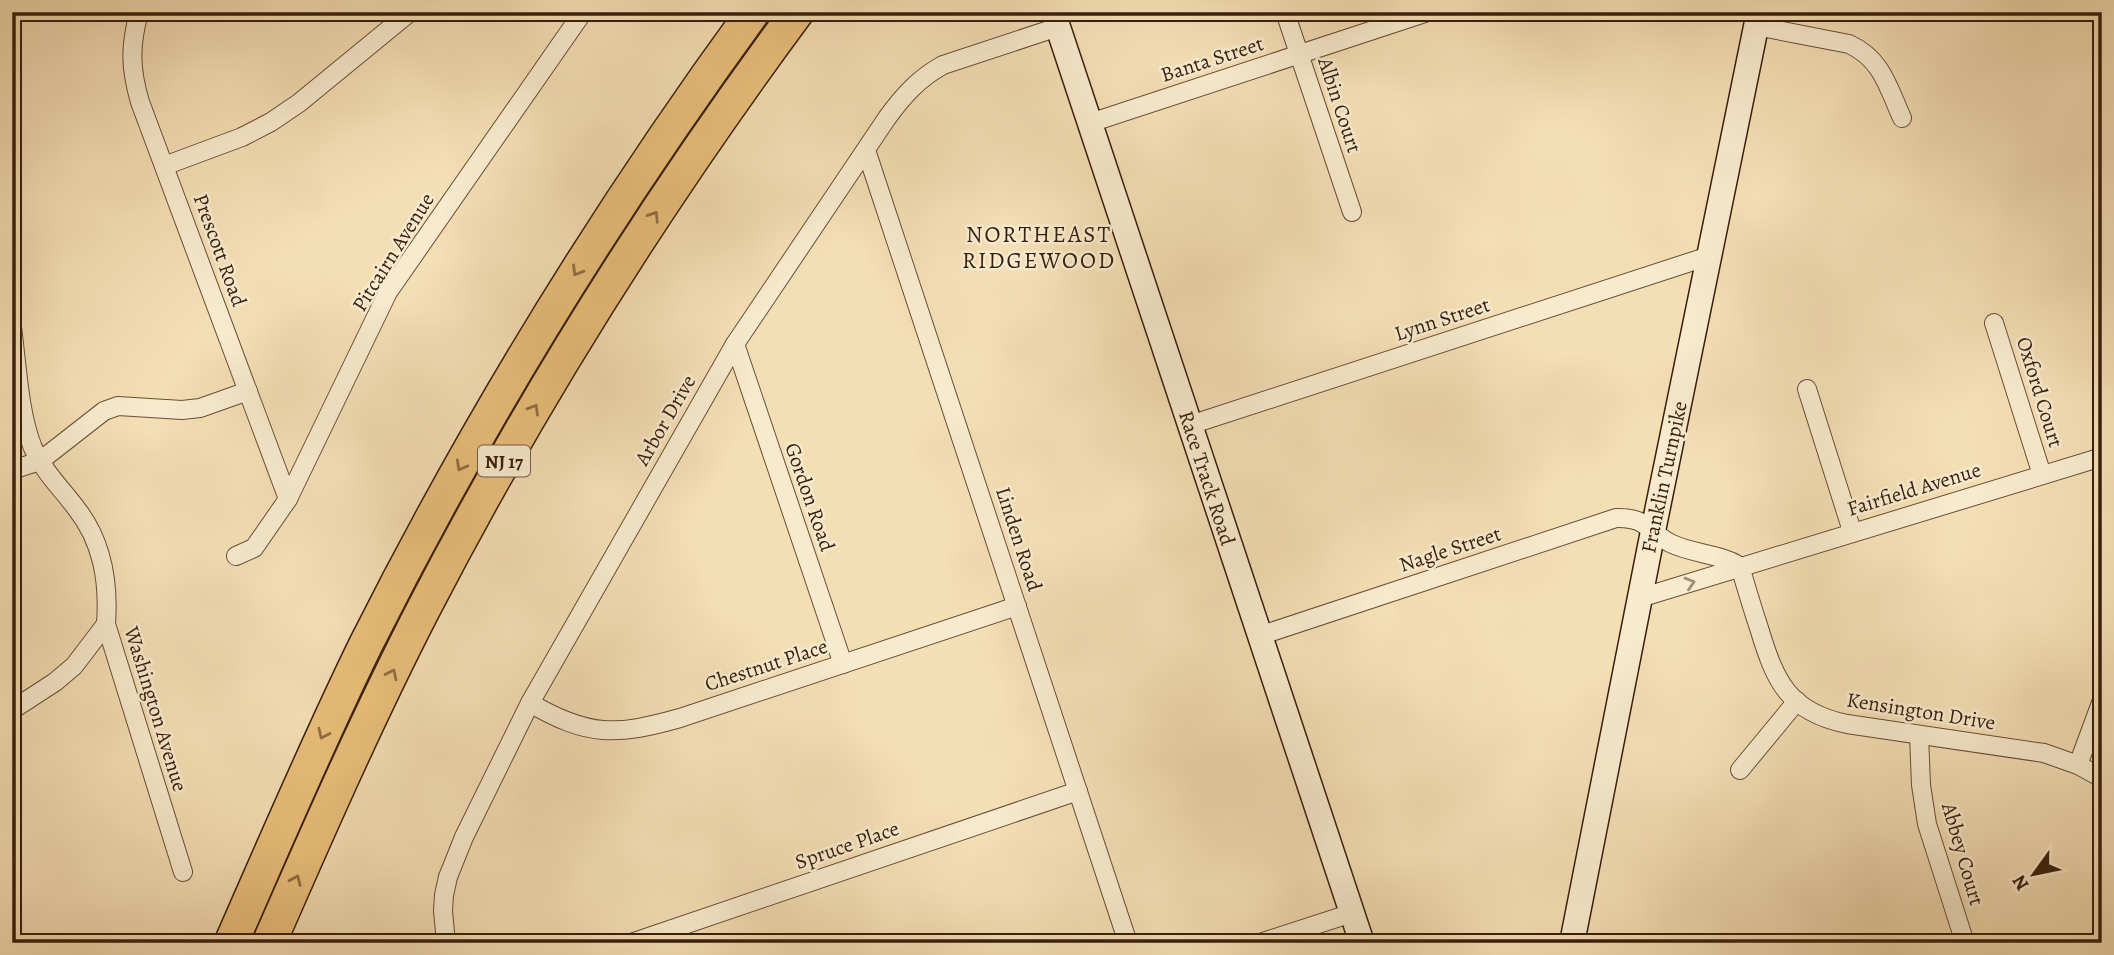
<svg xmlns="http://www.w3.org/2000/svg" width="2114" height="955" font-family="Alegreya,serif">
	<rect width="100%" height="100%" fill="#f4deb4"/>
	<filter id="stains"><feTurbulence type="fractalNoise" baseFrequency=".00286" numOctaves="4"/><feColorMatrix values="0 0 0 0 .2 0 0 0 0 .09 0 0 0 0 .02 0 0 0 .5 -.17"/></filter>
	<radialGradient id="worn" r=".72"><stop offset=".6" stop-color="#630" stop-opacity="0"/><stop offset="1" stop-color="#630" stop-opacity=".3"/></radialGradient>
	<g fill="none" stroke-linecap="round" stroke-linejoin="round">
		<g stroke="#674e37" stroke-width="20">
			<g id="street">
				<path d="M139 12C130 46 130 68 140 102L288 499"/>
				<polyline points="1285,12 1352,212"/>
				<path d="M1756 26 1849 44C1882 59 1888 87 1902 118"/>
				<polyline points="1090,123 1428,12"/>
				<polyline points="866,150 1128,943"/>
				<polyline points="164,166 242,137 271,122 299,103 410,12"/>
				<polyline points="1994,323 2042,475"/>
				<path d="M12 327C17 364 19 414 33 448 44 472 61 488 76 508 103 542 109 582 106 624L183 872"/>
				<polyline points="735,344 843,664"/>
				<polyline points="1807,389 1852,531"/>
				<polyline points="1190,425 1709,256"/>
				<polyline points="12,470 40,461 104,411 118,406 182,410 200,408 248,391"/>
				<polyline points="236,556 254,548 288,499 388,292 583,12"/>
				<path d="M1740 566C1746 587 1752 607 1759 628 1775 681 1788 712 1847 724L2044 753 2078 765 2102 778"/>
				<polyline points="1640,598 2102,457"/>
				<path d="M1259 636 1616 518C1647 517 1647 531 1670 543 1692 554 1718 553 1740 566"/>
				<path d="M530 703C588 737 616 736 680 718L1017 606"/>
				<polyline points="12,710 55,682 74,666 106,624"/>
				<polyline points="1919,735 1921,785 1927,824 1965,943"/>
				<polyline points="2078,765 2102,700"/>
				<polyline points="1740,770 1797,701"/>
				<path d="M446 943 443 911 444 895 448 877 464 837 530 703 735 344 887 118C903 96 919 78 943 65L1058 27"/>
				<polyline points="631,943 1078,791"/>
				<polyline points="1260,943 1352,913"/>
			</g>
		</g>
		<g stroke="#381e0d" stroke-width="27">
			<g id="secondary">
				<polyline points="1053,12 1362,943"/>
				<polyline points="1572,943 1653,531 1759,12"/>
			</g>
		</g>
		<g stroke="#381e0d" stroke-width="36">
			<g id="highway">
				<path d="M231 943C275 843 318 742 366 644 477 423 607 212 753 12"/>
				<path d="M269 943C318 831 367 719 423 610 531 401 657 201 797 12"/>
			</g>
		</g>
		<use href="#street" stroke="#f8eace" stroke-width="18"/>
		<use href="#secondary" stroke="#f8eace" stroke-width="24"/>
		<use href="#highway" stroke="#eabf7a" stroke-width="33"/>
	</g>
	<defs><path id="oneway-chevron" d="M-2-3.5L2.5 0L-2 3.5" fill="none" stroke-width="1.6" stroke-linecap="round" stroke-linejoin="round" transform="scale(1.75)"/></defs>
	<g stroke="#916e44">
		<use href="#oneway-chevron" transform="translate(654 216) rotate(-57)"/>
		<use href="#oneway-chevron" transform="translate(577 271) rotate(121)"/>
		<use href="#oneway-chevron" transform="translate(534 409) rotate(-59)"/>
		<use href="#oneway-chevron" transform="translate(461 466) rotate(119)"/>
		<use href="#oneway-chevron" transform="translate(392 674) rotate(-64)"/>
		<use href="#oneway-chevron" transform="translate(323 734) rotate(115)"/>
		<use href="#oneway-chevron" transform="translate(296 880) rotate(-66)"/>
	</g>
	<use stroke="#a28e77" href="#oneway-chevron" transform="translate(1690 583) rotate(-17)"/>
	<g text-anchor="middle" stroke-width="5" stroke-linejoin="round" paint-order="stroke">
		<rect fill="#f8eace" stroke="#725b47" stroke-width="2" x="478" y="445.5" width="52" height="31" rx="5"/>
		<g font-size="19" font-weight="bold" fill="#381e0d">
			<text x="504" y="468">NJ 17</text>
		</g>
		<g font-size="21" fill="#381e0d" stroke="#f8eace">
			<text transform="translate(1212 59) rotate(-18)" y="7">Banta Street</text>
			<text transform="translate(1340 105) rotate(72)" y="7">Albin Court</text>
			<text transform="translate(220 250) rotate(70)" y="7">Prescott Road</text>
			<text transform="translate(393 252) rotate(-58)" y="7">Pitcairn Avenue</text>
			<text transform="translate(1442 319) rotate(-18)" y="7">Lynn Street</text>
			<text transform="translate(2040 392) rotate(73)" y="7">Oxford Court</text>
			<text transform="translate(665 420) rotate(-60)" y="7">Arbor Drive</text>
			<text transform="translate(1664 477) rotate(-78)" y="7">Franklin Turnpike</text>
			<text transform="translate(1207 478) rotate(72)" y="7">Race Track Road</text>
			<text transform="translate(1914 489) rotate(-17)" y="7">Fairfield Avenue</text>
			<text transform="translate(810 497) rotate(71)" y="7">Gordon Road</text>
			<text transform="translate(1019 539) rotate(72)" y="7">Linden Road</text>
			<text transform="translate(1450 549) rotate(-18)" y="7">Nagle Street</text>
			<text transform="translate(766 665) rotate(-18)" y="7">Chestnut Place</text>
			<text transform="translate(156 709) rotate(73)" y="7">Washington Avenue</text>
			<text transform="translate(1921 711) rotate(9)" y="7">Kensington Drive</text>
			<text transform="translate(847 845) rotate(-19)" y="7">Spruce Place</text>
			<text transform="translate(1963 854) rotate(74)" y="7">Abbey Court</text>
		</g>
		<g font-size="23" letter-spacing="2" fill="#381e0d" stroke="#f8eace">
			<text x="1039" y="242">NORTHEAST<tspan x="1039" dy="26">RIDGEWOOD</tspan></text>
		</g>
	</g>
	<rect width="2114" height="955" fill="none" stroke="#f4deb4" stroke-width="42"/>
	<rect x="14" y="14" width="2086" height="927" fill="none" stroke="#381e0d" stroke-width="3.5"/>
	<rect x="21" y="21" width="2072" height="913" fill="none" stroke="#381e0d" stroke-width="2"/>
	<g transform="translate(2034 874) rotate(237)" stroke="#f8eace" stroke-width="5" paint-order="stroke">
	<path d="M0-5L12 26L0 18L-12 26Z" fill="#381e0d"/>
	<text y="-10" font-size="19" font-weight="bold" text-anchor="middle" fill="#381e0d">N</text>
	</g>
	<rect width="100%" height="100%" filter="url(#stains)"/>
	<rect width="100%" height="100%" fill="url(#worn)"/>
</svg>
